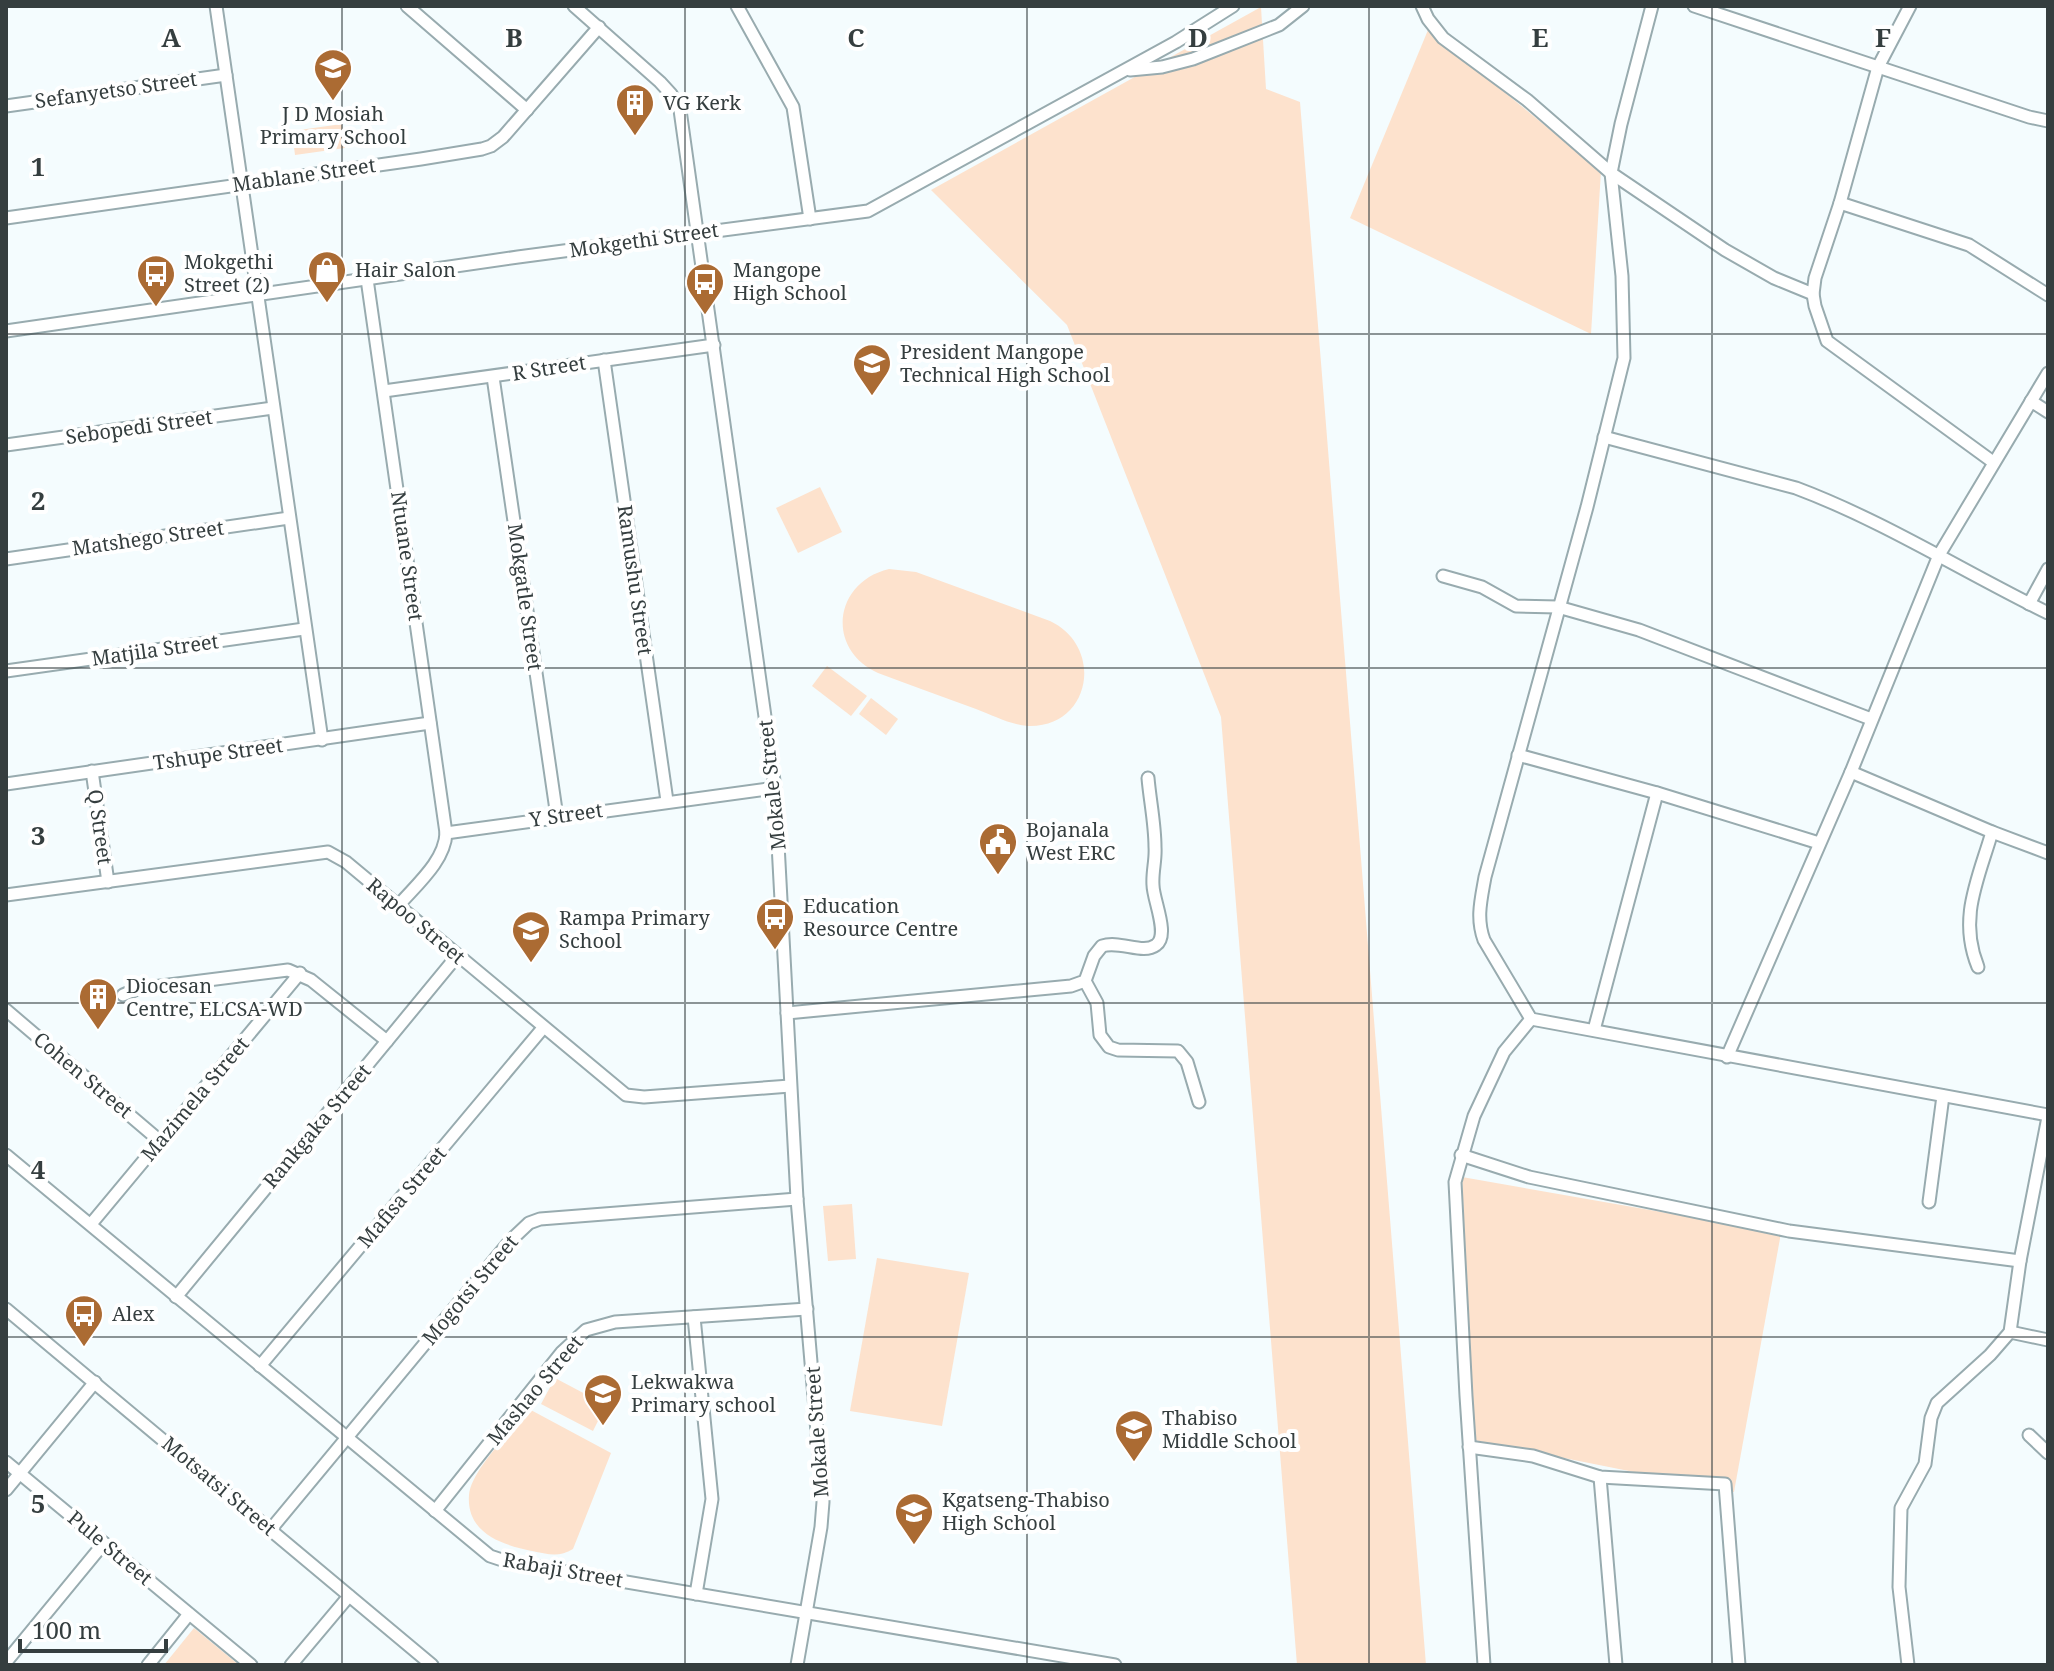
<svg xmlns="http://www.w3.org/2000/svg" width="2054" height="1671" font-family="'Noto Serif',serif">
	<rect width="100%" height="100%" fill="#f4fcfe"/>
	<g fill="#fde2cd">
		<polygon points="1261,7 1266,89 1300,102 1426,1665 1297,1665 1221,717 1067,325 931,190"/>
		<polygon points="1428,30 1601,171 1591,334 1350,218"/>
		<polygon points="342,124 345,148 295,155 292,131"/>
		<polygon points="820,487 842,532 798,553 776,508"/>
		<path d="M889 569 916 572 1050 621C1105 647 1091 728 1028 726 1011 725 992 715 976 709 943 697 910 685 878 673 825 649 834 582 889 569Z"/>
		<polygon points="827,666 867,696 851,716 812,686"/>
		<polygon points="871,698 898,719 886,735 859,714"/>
		<polygon points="1462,1177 1781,1233 1734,1492 1474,1440"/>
		<polygon points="852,1204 856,1259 828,1261 823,1206"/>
		<polygon points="877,1258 969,1273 942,1426 850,1411"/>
		<polygon points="555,1378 606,1405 593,1431 541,1404"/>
		<path d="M529 1409 611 1453 573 1549C559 1558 547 1554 532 1551 502 1545 466 1533 469 1495 471 1470 512 1430 529 1409Z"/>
		<polygon points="194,1628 239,1665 164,1665"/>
	</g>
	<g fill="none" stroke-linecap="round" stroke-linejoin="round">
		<g stroke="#98abaf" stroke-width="15">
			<g id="minor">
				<polyline points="216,6 322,740"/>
				<polyline points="407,6 527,110"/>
				<polyline points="574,6 660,82 671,94 680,110 775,788 797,1199 823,1502 821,1527 797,1665"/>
				<polyline points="737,6 793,107 810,219"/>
				<polyline points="1422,6 1428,19 1443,38 1527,100 1611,173 1725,250 1774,278 1813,294"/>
				<path d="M1652 6 1621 124 1611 173 1622 276 1624 358 1587 507 1485 877C1481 900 1476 918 1484 940L1531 1019 2048 1115"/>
				<polyline points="1694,6 2029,117 2048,121"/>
				<polyline points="1910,6 1878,67 1840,203 1815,278 1813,294 1815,306 1827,341 1993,462"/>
				<polyline points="1130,70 1162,67 1193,59 1279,25 1303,6"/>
				<polyline points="6,106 226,75"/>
				<polyline points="1840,203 1969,245 2048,295"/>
				<polyline points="6,218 421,159 482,149 491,146 503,137 599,27"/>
				<polyline points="367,279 446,833"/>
				<polyline points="6,331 518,257 868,211 1176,42 1233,6"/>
				<polyline points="604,360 667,801"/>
				<polyline points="493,377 557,817"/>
				<polyline points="384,391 714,345"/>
				<polyline points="2031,401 2048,412"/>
				<path d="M1604 437 1796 488C1884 521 1964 572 2048 613"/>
				<polyline points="6,445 273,408"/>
				<polyline points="6,559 289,518"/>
				<polyline points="1443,576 1482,587 1516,606 1558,607 1639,630 1871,719"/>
				<polyline points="2029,604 2048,569"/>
				<polyline points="6,671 304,629"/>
				<polyline points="1518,755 1657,793 1819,843"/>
				<polyline points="92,771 108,882"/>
				<polyline points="1851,772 1992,832 2048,853"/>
				<polyline points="6,784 430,723"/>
				<polyline points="6,895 328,852 346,862 626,1095 644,1097 790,1086"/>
				<path d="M398 906C416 885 445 861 446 833L775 788"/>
				<path d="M1978 967C1958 918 1978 880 1992 832"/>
				<polyline points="1085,981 1097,1003 1100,1035 1109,1047 1118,1050 1178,1051 1187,1062 1199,1102"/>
				<polyline points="123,995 137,989 288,970 311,980 387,1041"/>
				<polyline points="6,1010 160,1141"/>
				<path d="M787 1013 1071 986 1085 981 1094 956 1102 946C1120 940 1143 955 1156 945 1170 935 1153 900 1153 885 1152 872 1156 860 1155 847 1155 824 1150 801 1148 778"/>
				<polyline points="1594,1030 1657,793"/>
				<polyline points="1727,1057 1851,772 1939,555 2048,373"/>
				<polyline points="6,1155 490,1556 508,1562 1115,1665"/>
				<polyline points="1461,1155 1529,1177 1789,1231 2020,1261"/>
				<polyline points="1929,1202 1943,1096"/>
				<polyline points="91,1224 300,973"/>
				<polyline points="176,1297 457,956"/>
				<polyline points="6,1309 432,1665"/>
				<polyline points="694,1317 712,1499 696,1594"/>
				<polyline points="2010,1332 2048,1340"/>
				<polyline points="260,1366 543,1028"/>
				<polyline points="2029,1435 2048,1453"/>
				<polyline points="1469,1447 1533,1456 1600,1477 1725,1484 1739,1665"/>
				<polyline points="6,1462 251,1665"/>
				<polyline points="1600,1477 1616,1665"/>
				<polyline points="6,1490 95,1382"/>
				<polyline points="435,1511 562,1352 586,1330 615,1322 807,1309"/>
				<polyline points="271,1529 510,1241 529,1223 540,1219 797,1199"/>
				<polyline points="6,1662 104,1543"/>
				<polyline points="148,1665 189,1614"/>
				<polyline points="291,1665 349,1596"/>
				<polyline points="1484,1665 1466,1396 1455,1182 1474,1116 1504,1052 1531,1019"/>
				<polyline points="1908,1665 1899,1587 1901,1508 1925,1464 1931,1418 1937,1403 1990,1355 2010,1332 2020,1261 2048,1117"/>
			</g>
		</g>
		<use href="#minor" stroke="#fff" stroke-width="11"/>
	</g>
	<path fill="none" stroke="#353e3f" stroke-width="2" stroke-opacity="0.55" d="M342 6V1665M685 6V1665M1027 6V1665M1369 6V1665M1712 6V1665M6 334H2048M6 668H2048M6 1003H2048M6 1337H2048"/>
	<defs>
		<g id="school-pin" transform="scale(2)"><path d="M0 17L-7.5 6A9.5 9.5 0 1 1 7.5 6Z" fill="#ab6b33" stroke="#fff"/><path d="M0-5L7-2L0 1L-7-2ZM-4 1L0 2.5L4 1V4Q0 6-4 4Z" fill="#fff"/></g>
		<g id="building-pin" transform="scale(2)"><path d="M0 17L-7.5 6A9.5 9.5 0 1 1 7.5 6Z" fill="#ab6b33" stroke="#fff"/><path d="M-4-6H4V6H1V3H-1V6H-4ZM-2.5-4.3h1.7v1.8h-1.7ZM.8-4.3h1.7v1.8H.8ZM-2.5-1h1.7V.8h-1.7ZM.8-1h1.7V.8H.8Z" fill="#fff"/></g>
		<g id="shop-pin" transform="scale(2)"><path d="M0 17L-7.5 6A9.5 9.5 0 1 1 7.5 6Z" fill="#ab6b33" stroke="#fff"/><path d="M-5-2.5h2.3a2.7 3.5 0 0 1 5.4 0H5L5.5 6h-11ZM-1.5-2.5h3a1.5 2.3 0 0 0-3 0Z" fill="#fff"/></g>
		<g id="bus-pin" transform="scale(2)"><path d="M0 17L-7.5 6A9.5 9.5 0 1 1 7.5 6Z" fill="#ab6b33" stroke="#fff"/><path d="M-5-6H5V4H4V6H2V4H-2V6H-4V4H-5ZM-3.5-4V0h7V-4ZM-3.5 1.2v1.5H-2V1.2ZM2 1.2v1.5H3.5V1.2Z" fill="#fff"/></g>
		<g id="civic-pin" transform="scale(2)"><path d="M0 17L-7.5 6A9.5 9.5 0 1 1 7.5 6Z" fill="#ab6b33" stroke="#fff"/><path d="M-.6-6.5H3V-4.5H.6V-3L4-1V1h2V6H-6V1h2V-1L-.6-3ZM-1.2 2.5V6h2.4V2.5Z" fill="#fff"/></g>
	</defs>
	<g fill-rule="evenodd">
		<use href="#school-pin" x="333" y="68"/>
		<use href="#building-pin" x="635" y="103"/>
		<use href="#shop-pin" x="327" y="270"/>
		<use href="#bus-pin" x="156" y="274"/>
		<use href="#bus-pin" x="705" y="282"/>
		<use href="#school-pin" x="872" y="363"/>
		<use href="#civic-pin" x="998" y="842"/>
		<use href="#bus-pin" x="775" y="917"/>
		<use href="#school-pin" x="531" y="930"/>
		<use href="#building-pin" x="98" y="997"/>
		<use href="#bus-pin" x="84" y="1314"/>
		<use href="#school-pin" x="603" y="1393"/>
		<use href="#school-pin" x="1134" y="1429"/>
		<use href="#school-pin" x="914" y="1512"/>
	</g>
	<g text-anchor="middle" stroke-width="8" stroke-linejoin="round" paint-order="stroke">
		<g font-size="20" fill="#353e3f" stroke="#fff">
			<text transform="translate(116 90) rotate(-8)" y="7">Sefanyetso Street</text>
			<text transform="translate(304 175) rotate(-8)" y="7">Mablane Street</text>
			<text transform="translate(644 240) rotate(-8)" y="7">Mokgethi Street</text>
			<text transform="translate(549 368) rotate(-9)" y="7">R Street</text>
			<text transform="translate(139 427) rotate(-8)" y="7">Sebopedi Street</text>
			<text transform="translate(148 538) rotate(-8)" y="7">Matshego Street</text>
			<text transform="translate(407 556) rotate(82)" y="7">Ntuane Street</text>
			<text transform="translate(635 580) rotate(82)" y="7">Ramushu Street</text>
			<text transform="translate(525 597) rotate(82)" y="7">Mokgatle Street</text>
			<text transform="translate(155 650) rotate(-8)" y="7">Matjila Street</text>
			<text transform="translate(218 754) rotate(-8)" y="7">Tshupe Street</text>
			<text transform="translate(772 785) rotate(-96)" y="7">Mokale Street</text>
			<text transform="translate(566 815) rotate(-8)" y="7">Y Street</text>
			<text transform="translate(100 827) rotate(82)" y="7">Q Street</text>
			<text transform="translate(416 921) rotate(40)" y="7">Rapoo Street</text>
			<text transform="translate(83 1075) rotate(40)" y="7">Cohen Street</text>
			<text transform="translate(195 1099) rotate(-50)" y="7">Mazimela Street</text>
			<text transform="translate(317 1126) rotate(-50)" y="7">Rankgaka Street</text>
			<text transform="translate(402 1197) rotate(-50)" y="7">Mafisa Street</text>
			<text transform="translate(470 1290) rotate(-50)" y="7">Mogotsi Street</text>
			<text transform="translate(535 1390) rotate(-50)" y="7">Mashao Street</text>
			<text transform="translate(817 1432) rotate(-94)" y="7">Mokale Street</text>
			<text transform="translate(219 1486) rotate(40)" y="7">Motsatsi Street</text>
			<text transform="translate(110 1548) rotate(40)" y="7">Pule Street</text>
			<text transform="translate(563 1570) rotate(10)" y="7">Rabaji Street</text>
		</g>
		<g font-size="20" fill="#353e3f" stroke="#fff" text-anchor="start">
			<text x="663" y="110">VG Kerk</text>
			<text x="333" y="121" text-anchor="middle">J D Mosiah<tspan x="333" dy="23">Primary School</tspan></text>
			<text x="184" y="269">Mokgethi<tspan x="184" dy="23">Street (2)</tspan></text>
			<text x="355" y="277">Hair Salon</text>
			<text x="733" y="277">Mangope<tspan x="733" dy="23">High School</tspan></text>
			<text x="900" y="359">President Mangope<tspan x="900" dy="23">Technical High School</tspan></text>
			<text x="1026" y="837">Bojanala<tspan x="1026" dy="23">West ERC</tspan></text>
			<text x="803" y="913">Education<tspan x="803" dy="23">Resource Centre</tspan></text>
			<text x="559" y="925">Rampa Primary<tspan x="559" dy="23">School</tspan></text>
			<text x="126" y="993">Diocesan<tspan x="126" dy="23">Centre, ELCSA-WD</tspan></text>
			<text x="112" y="1321">Alex</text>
			<text x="631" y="1389">Lekwakwa<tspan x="631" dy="23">Primary school</tspan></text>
			<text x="1162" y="1425">Thabiso<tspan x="1162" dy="23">Middle School</tspan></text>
			<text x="942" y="1507">Kgatseng-Thabiso<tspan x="942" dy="23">High School</tspan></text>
		</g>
	</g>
	<g font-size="26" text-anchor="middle" font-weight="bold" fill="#353e3f" stroke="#fff" stroke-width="8" stroke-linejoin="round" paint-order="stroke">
		<text x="171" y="47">A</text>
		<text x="514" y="47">B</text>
		<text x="856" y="47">C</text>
		<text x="1198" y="47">D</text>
		<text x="1540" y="47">E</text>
		<text x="1883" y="47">F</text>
		<text x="38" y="176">1</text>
		<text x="38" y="510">2</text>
		<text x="38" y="845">3</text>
		<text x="38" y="1179">4</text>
		<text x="38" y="1513">5</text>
	</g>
	<rect width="2054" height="1671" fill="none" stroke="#353e3f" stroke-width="16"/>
	<path d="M20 1639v12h146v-12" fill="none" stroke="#353e3f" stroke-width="4"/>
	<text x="32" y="1639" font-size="24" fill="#353e3f" stroke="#ffffff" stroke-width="6" paint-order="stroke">100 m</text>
</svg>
